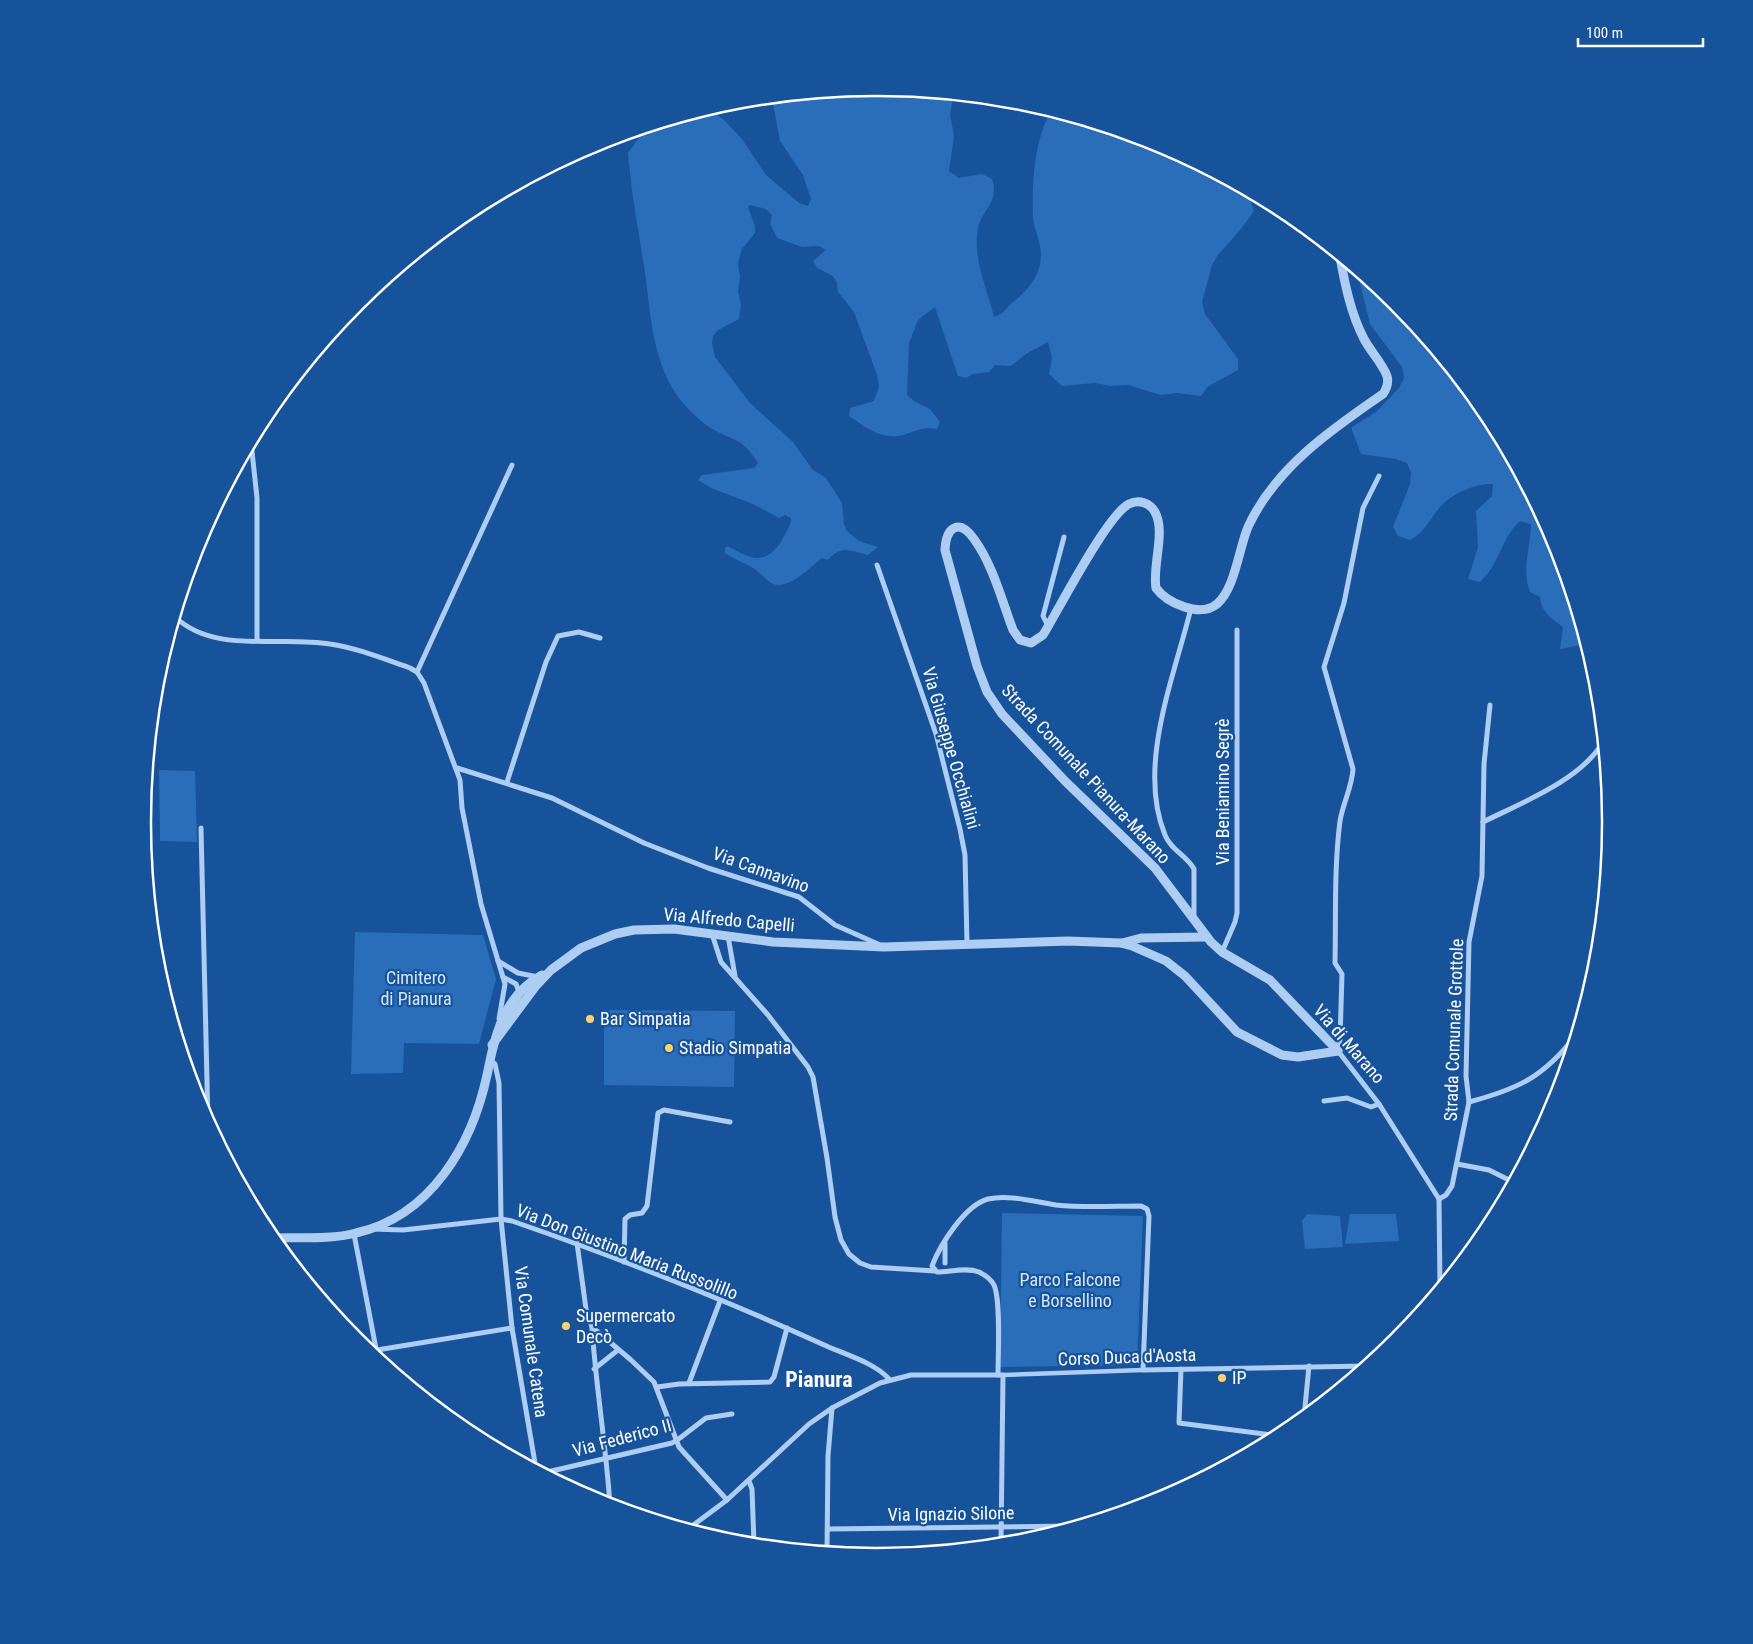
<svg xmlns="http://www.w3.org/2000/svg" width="1753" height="1644" font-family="'Roboto Condensed',sans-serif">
	<rect width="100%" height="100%" fill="#17539b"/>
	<g fill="#2a6db8">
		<path d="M876 88 954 95 950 114 954 136 949 171 959 178 982 174 992 179C1000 203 982 208 978 229 972 257 988 291 994 317 1006 313 1005 308 1014 301 1033 286 1046 267 1039 242 1037 232 1033 226 1033 216 1032 182 1034 141 1051 111L1158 144 1247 191 1254 211 1241 229 1218 255 1212 265 1202 302 1205 314 1238 359V370L1207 387 1201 396 1177 393 1161 395 1128 385 1111 386 1095 383 1062 386 1049 374 1052 358 1048 342 1026 354 1011 366 995 365 989 372 973 374 966 378 958 376 935 307 918 320 909 343 907 395 914 401 930 409 940 422 937 429C925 427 918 430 906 434 884 442 867 428 849 416L850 408 874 401 879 386 877 375 854 312 838 292 837 283 833 276 817 268 813 261 826 250 819 246 802 247 777 238 770 223 772 215 766 209 750 205 748 207 755 226V233L742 249 738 263 740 277 738 291 741 305 739 319 718 330 713 336 712 343 715 357 750 403 793 442 813 470 826 478 842 503 844 524 847 531 859 541 878 547 868 555C850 551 841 545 828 560L822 558C810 567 788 592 771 583 765 579 759 572 753 568 744 562 735 560 725 553V548L728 546C751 559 765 567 782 540 786 532 791 526 791 518L785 515 779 518 753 504 711 488 698 480 702 475 754 468 758 463C743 439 737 442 714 430 702 423 692 413 683 403 651 365 651 312 644 266 638 228 631 191 628 153L638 139 640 130 710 109 724 120 742 139 766 175 799 203 808 206 811 199 803 175 780 141 772 98Z"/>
		<path d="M1357 271 1387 295 1404 317 1414 324 1487 414 1555 541 1586 644 1560 649 1563 627C1552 619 1541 612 1540 597L1530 592C1521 569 1531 546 1531 524L1520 521C1501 538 1500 564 1480 582L1468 579 1478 547 1476 511 1492 496 1493 484C1476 483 1451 494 1440 507 1430 519 1424 533 1410 540L1398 536 1393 527 1410 484 1411 473 1407 463 1396 459 1361 454 1352 430V427L1376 412 1399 388 1404 378 1402 367 1370 324Z"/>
		<polygon points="159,770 195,771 197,842 160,841"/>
		<polygon points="355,932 483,935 496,979 479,1044 404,1043 403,1073 351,1074"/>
		<polygon points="604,1010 735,1011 734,1087 604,1085"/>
		<polygon points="1002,1213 1143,1216 1137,1365 1000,1367"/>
		<polygon points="1307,1214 1340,1216 1343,1247 1305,1249 1302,1221"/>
		<polygon points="1350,1214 1396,1214 1399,1241 1345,1244"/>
	</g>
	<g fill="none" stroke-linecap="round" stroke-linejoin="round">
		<polyline stroke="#adcdf2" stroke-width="4.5" points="1003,1375 1143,1370"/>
		<g stroke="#adcdf2" stroke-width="5">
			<polyline points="314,356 316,356 319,349"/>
			<polyline points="251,442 257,498 257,640"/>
			<polyline points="877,565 936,734 960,829 965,855 967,944"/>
			<path d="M1190 612C1173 680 1137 767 1165 835 1170 849 1187 856 1194 869V920"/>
			<path d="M175 617C216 655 278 635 330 644 357 648 384 659 410 668L417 672 424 683 460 780 462 808 481 904 505 984 499 1019"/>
			<polyline points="1048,626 1043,616 1064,537"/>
			<polyline points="417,672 512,465"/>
			<polyline points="457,768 552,798 644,843 708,868 799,897 835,925 878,944"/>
			<polyline points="507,782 546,662 558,636 579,632 600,638"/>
			<path d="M1483 822C1521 803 1581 780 1603 742"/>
			<polyline points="201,828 208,1123"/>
			<polyline points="712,934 721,962 768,1015 808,1067 813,1077 827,1158 835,1217 841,1240 849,1254 860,1263 871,1267 935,1271"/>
			<polyline points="728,936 735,976"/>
			<polyline points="1222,952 1235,922 1237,913 1237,630"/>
			<polyline points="498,961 518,973 538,977"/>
			<polyline points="503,977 516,984 520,994"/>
			<polyline points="508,1015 519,997"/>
			<path d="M1336 1049 1340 1040 1342 974 1335 963C1336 916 1334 867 1340 821 1343 803 1352 787 1353 769L1324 667 1344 603 1363 508 1379 476"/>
			<polyline points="1338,1051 1379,1104 1439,1199 1440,1288"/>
			<polyline points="490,1060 495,1064 499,1083 501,1219 512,1328 536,1469"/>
			<polyline points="1324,1101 1347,1098 1371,1107 1379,1104"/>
			<path d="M1469 1102C1518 1089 1544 1077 1576 1035"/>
			<polyline points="1457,1164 1489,1170 1513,1182"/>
			<polyline points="1439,1199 1446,1195 1452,1186 1469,1102 1466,1076 1469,942 1482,876 1484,764 1490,705"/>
			<path d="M373 1229 403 1230 501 1219 512 1221C616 1257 721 1298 822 1344 843 1354 874 1362 889 1379"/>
			<polyline points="354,1234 378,1359"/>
			<polyline points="577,1243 586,1309 592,1327 631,1360 654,1382 679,1447 727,1500"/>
			<polyline points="624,1262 625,1219 630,1215 642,1213 647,1206 658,1113 664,1110 730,1122"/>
			<polyline points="945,1263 945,1243"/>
			<path d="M592 1328C596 1387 606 1446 610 1505"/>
			<polyline points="377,1350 512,1328"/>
			<polyline points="594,1369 618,1350"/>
			<polyline points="1181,1369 1179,1423 1279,1436"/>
			<path d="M998 1375C998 1356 1001 1300 994 1285 991 1279 985 1275 979 1272 966 1267 950 1272 937 1272L932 1266C940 1245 965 1205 988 1199 1009 1194 1035 1202 1056 1205 1084 1208 1114 1206 1141 1206L1147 1209 1149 1216 1143 1370 1366 1366"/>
			<polyline points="689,1383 720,1301"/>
			<polyline points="657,1387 679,1384 770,1382 774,1377 787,1328"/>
			<polyline points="1304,1417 1309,1366"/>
			<polyline points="543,1473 672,1443 680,1438 706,1418 732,1414"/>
			<polyline points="749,1481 752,1489 754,1544"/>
			<polyline points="688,1529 727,1500 809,1424 832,1408 880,1383 911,1375 1003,1375 1001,1544"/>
			<polyline points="828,1529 1073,1526"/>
			<polyline points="827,1552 828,1456 832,1408"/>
		</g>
		<g stroke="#adcdf2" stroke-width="9">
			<polyline points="1122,943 1141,938 1206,937"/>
			<polyline points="492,1045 535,987 551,970 581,948 615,934 634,930 674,929 773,942 884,947 1068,941 1121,943 1132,946 1166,961 1185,976 1237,1032 1282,1055 1298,1057 1338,1051"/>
			<path d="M1338 1051 1270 980 1222 952 1211 942 1155 868 1065 781 1002 714 987 692 977 666 945 550C946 527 959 518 974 539 993 565 1002 601 1013 630L1020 640 1031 643 1043 635C1059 609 1107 515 1129 504 1139 499 1150 503 1155 512 1166 532 1152 566 1156 588 1167 603 1200 618 1217 604 1235 589 1239 548 1248 527 1275 468 1332 429 1383 394 1387 388 1389 383 1387 376 1382 363 1371 352 1364 339 1351 314 1345 285 1340 257"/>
			<path d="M272 1238C299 1237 330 1240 356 1233 431 1216 472 1145 487 1075 495 1036 503 996 542 975"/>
		</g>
	</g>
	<g fill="#ffd26e" stroke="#17539b" stroke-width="2">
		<circle cx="590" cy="1019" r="5"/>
		<circle cx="669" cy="1048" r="5"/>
		<circle cx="566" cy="1326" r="5"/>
		<circle cx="1222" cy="1378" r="5"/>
	</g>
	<g text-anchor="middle" stroke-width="4.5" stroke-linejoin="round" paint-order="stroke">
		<g font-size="18" fill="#fff" stroke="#17539b">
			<text transform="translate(951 748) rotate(74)" y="6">Via Giuseppe Occhialini</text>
			<text transform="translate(1086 774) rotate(47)" y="6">Strada Comunale Pianura-Marano</text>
			<text transform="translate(1223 792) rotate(-90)" y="6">Via Beniamino Segrè</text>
			<text transform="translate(761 870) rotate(20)" y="6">Via Cannavino</text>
			<text transform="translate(729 920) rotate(5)" y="6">Via Alfredo Capelli</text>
			<text transform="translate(1454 1030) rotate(-88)" y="6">Strada Comunale Grottole</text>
			<text transform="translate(1349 1044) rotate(49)" y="6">Via di Marano</text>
			<text transform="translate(627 1252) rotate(21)" y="6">Via Don Giustino Maria Russolillo</text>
			<text transform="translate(531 1342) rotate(82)" y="6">Via Comunale Catena</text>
			<text transform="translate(1127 1357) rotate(-2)" y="6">Corso Duca d'Aosta</text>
			<text transform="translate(622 1438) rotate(-15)" y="6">Via Federico II</text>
			<text transform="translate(951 1514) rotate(-1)" y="6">Via Ignazio Silone</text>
		</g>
		<g font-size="18" fill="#d4e7fc" stroke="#17539b">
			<text x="416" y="984">Cimitero<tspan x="416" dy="21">di Pianura</tspan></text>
			<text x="1070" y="1286">Parco Falcone<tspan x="1070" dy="21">e Borsellino</tspan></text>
		</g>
		<g font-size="18" fill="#fff" stroke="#17539b" text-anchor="start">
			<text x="600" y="1025">Bar Simpatia</text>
			<text x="679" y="1054">Stadio Simpatia</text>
			<text x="576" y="1322">Supermercato<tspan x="576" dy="21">Decò</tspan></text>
			<text x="1232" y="1384">IP</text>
		</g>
		<g font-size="22" font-weight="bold" fill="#fff" stroke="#17539b">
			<text x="819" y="1387">Pianura</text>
		</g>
	</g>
	<path d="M0 0H1753V1644H0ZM876 96H877A725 725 0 0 1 1602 821V823A725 725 0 0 1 877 1548H876A725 725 0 0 1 151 823V821A725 725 0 0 1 876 96Z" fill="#17539b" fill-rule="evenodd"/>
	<path fill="none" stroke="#fff" stroke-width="2.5" d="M876 96H877A725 725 0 0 1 1602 821V823A725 725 0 0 1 877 1548H876A725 725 0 0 1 151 823V821A725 725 0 0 1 876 96Z"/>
	<path d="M1578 38v8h125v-8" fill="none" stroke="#ffffff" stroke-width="2.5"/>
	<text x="1586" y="38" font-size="15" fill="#ffffff" stroke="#17539b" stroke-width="4" paint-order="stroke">100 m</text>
</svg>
